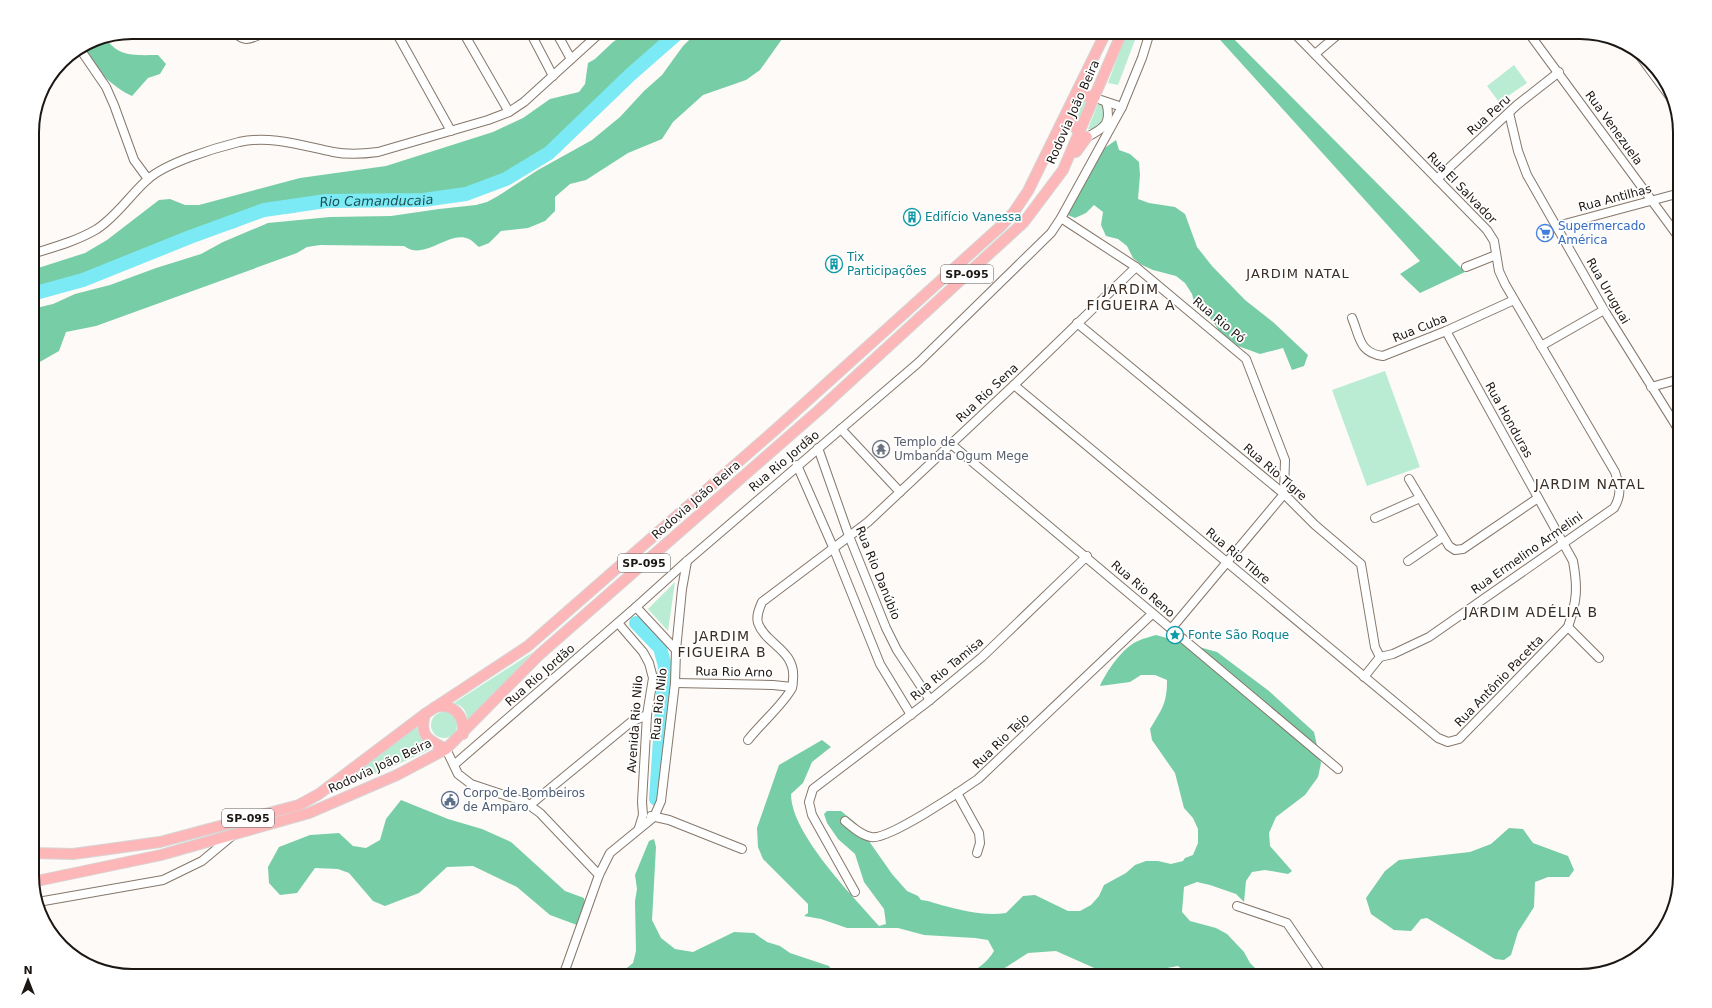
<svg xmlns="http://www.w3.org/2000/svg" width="1712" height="1008" font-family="'DejaVu Sans',sans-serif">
	<rect width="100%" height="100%" fill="#fdfaf7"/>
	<g fill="#b9ecd2">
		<polygon points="1127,32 1138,32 1118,85 1108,83"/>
		<polygon points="1514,65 1527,83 1499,102 1487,86"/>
		<path d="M1090 99 1078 125C1073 111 1074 102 1090 99Z"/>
		<polygon points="1099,101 1105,108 1106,120 1095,129 1088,129"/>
		<polygon points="1385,371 1420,467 1367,486 1332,390"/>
		<polygon points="675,582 668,631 648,609"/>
		<path d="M533 652 468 721C466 711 464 706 454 703Z"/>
		<circle cx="444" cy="725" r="13"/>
		<path d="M417 726C418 737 423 743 431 749L392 767 332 791 399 739Z"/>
	</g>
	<g fill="#77cda5">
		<polygon points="628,32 671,32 660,41 636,68 611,93 591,109 577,128 569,137 520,171 495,180 473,192 450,199 401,201 389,203 329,203 293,213 269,215 257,218 235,228 188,241 164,245 153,250 121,268 99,275 76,286 53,292 32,293 32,270 85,253 107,240 159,200 170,199 185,205 199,205 300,178 386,166 493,132 523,118 550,99 579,92 585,84 588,63 595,59 613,42"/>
		<path d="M697 32H787L760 70 746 80 703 95 673 122 662 139 628 153 586 180 570 184 555 197V211L545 221 528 228 501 231 489 243 479 247C476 245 473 241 469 239 448 230 425 262 404 246L320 245 307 247 297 253 96 326 66 332 59 351 38 363 32 364V309L53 304 75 294 110 285 156 268 201 254 223 242 268 223 330 217 391 216 439 209 476 205 487 202 498 196 538 170 592 140 620 117 644 91 662 75 683 46Z"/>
		<polygon points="1213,32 1227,32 1465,272 1420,293 1400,274 1420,261"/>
		<path d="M105 37C118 58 136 55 158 55L166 64 160 74 148 78 132 96C114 88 92 66 78 50L94 40Z"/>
		<polygon points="1116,140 1119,150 1130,154 1139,162 1140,175 1138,199 1149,203 1175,207 1185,214 1197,247 1212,266 1245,300 1273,322 1308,355 1304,366 1292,370 1283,348 1260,354 1238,346 1219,331 1213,321 1195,305 1192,294 1185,283 1176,276 1153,270 1142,265 1133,258 1127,246 1118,239 1106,236 1101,225 1103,212 1094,205 1086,213 1075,218 1063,213 1099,152"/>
		<path d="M1156 635 1217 652 1269 691 1314 732 1321 763 1318 777 1305 795 1276 817 1269 833 1270 846 1292 871 1288 874 1265 870 1252 872 1246 881 1244 902 1236 894 1210 885 1197 882 1184 887 1182 912 1190 921 1216 928 1227 934 1244 952 1250 963 1258 971 1260 976H1190L1178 966 1167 968 1157 976H1123L1101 971 1056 951 1028 953 992 976H969C979 966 986 964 994 951L988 940 975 938 924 935 898 928H847L821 919 804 916 808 913V904L763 859 758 847 757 828 779 765 822 740 831 747 812 762 803 783 791 794C791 834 853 896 879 926L886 924 884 909 864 882 855 854 838 839 827 823 824 814 827 811H841L857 824 892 874 907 891 918 896 921 900C931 901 936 904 945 906 965 911 984 916 1006 913L1023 896 1035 895 1068 911H1080L1091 905 1099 896 1104 885 1126 873 1135 865 1146 861H1158L1171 864 1183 861 1185 858 1193 855 1198 843V829L1193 818 1184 808 1175 773 1152 740 1150 729C1162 709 1167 704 1167 680L1155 675H1141L1130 682 1100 686C1106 672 1123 647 1138 641 1144 638 1150 637 1156 635Z"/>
		<polygon points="401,800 448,819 482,829 511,842 565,891 584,898 586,907 577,925 550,915 517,887 473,866 447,867 419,893 385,906 373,901 349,873 338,869 315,868 297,893 280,895 269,883 268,867 279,847 310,835 339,833 353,846 366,848 380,840 386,819"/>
		<polygon points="1509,828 1523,829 1533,843 1568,856 1574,870 1569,877 1548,877 1535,882 1534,907 1518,932 1511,955 1504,960 1495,959 1427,918 1421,919 1411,931 1394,930 1371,914 1366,898 1385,871 1399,860 1470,852 1491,844"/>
		<polygon points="654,839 656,847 652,920 661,938 675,949 693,952 734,932 754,933 767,942 780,946 790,953 829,966 835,976 606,976 607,974 623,971 633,963 636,951 635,901 637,889 635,875 649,841"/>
	</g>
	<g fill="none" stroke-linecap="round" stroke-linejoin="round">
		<g stroke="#7ceaf4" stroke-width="14">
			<path id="s1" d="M32 294 83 280 190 237 264 210 326 201 423 200 466 194 506 179 549 153 630 75 679 32"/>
			<polyline points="636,623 660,648 665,666 656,799"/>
		</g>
		<g stroke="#85776b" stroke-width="10">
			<g id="minor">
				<path d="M234 32C248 46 253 35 268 32"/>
				<polyline points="396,32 451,131"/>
				<polyline points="463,32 509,112"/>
				<polyline points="530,32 553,76"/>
				<polyline points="556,32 571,59"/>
				<path d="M1293 32 1487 230 1494 241 1499 271 1505 284 1615 472C1620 487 1622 494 1614 508L1429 637 1393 654 1380 657"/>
				<polyline points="1528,32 1680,239"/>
				<polyline points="80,49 106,87 114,105 134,160 148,179"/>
				<polyline points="1315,54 1341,32"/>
				<polyline points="1640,56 1671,98"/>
				<polyline points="1101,100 1122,107"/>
				<polyline points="1509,113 1518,151 1527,175 1604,310 1680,432"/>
				<path d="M1087 137C1105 128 1112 123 1106 102"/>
				<polyline points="1437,179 1517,105 1559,72"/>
				<polyline points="1061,218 1136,267 1246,359 1285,460 1284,494 1171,629"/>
				<polyline points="1557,226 1680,193"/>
				<path d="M32 254C54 247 77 241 97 229 117 216 130 195 147 180 165 163 215 148 239 142 271 135 303 146 333 152 348 155 363 154 378 152L488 120 509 112 524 102 601 32"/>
				<polyline points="1466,267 1496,255"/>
				<path d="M1352 318C1360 337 1359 353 1383 356L1446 331 1514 300"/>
				<polyline points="1077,323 1284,494 1315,525 1361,564 1375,647 1380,657 1364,677"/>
				<polyline points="1541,346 1604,310"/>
				<path d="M1014 385 1438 738 1448 742 1459 739 1568 627C1577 601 1578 588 1573 561L1446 331"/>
				<polyline points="1651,387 1680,379"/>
				<polyline points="841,429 900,492"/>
				<polyline points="951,444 1338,769"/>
				<polyline points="818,448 849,536 886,628 897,650 930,700"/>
				<polyline points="797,465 833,547 880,664 911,715"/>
				<polyline points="1409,479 1449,546 1455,550 1463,549 1538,498"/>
				<polyline points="1375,518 1420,498"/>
				<polyline points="1408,561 1443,537"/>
				<polyline points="636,607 676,650"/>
				<polyline points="618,623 643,652 649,663 653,678 647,715 642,802 643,815 639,828"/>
				<polyline points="1568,627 1599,658"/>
				<polyline points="675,683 773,685 792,687"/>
				<path d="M748 740C761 723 783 705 792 688 793 685 793 682 793 679 796 650 765 644 758 623 756 616 759 609 762 602L868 522 1014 385 1136 267"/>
				<polyline points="446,749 458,774 471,784 525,802 540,813 599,875"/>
				<polyline points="455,764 636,607 687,561 918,363 1051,233 1061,218 1122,107 1142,58 1150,32"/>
				<polyline points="957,793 979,833 980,843 977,853"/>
				<polyline points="530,805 631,722 647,715"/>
				<polyline points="651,816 669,820 742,849"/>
				<path d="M845 821C852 827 861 835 871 837 887 841 961 791 978 779L1152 614"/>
				<polyline points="855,892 812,815 809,802 813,789 930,700 982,657 1087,556"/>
				<polyline points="38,902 163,880 202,861 232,836"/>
				<polyline points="1237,906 1287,923 1323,976"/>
				<polyline points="563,976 599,875 610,853 654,817 661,801 675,683 676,650 682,589 687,561"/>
			</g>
		</g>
		<g stroke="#d6d5d5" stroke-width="12">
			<g id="major">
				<polyline points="1076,95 1095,97"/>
				<polyline points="1065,117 1072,125 1080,132"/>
				<polyline points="1076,152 1087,137"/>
				<path d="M435 707C454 703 465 716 463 734"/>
				<path d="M425 714C419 736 428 740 446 749"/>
				<polyline points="32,853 73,854 160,842 299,805 319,794 425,714 528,646 775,430 1001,226 1014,212 1028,191 1106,32"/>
				<polyline points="32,882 161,855 309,813 397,775 446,749 539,655 819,410 1024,222 1063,170 1122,32"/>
			</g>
		</g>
		<use href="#minor" stroke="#fff" stroke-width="8"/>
		<use href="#major" stroke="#fdb7b8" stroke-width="10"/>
	</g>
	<defs>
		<g id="building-ring" transform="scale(0.9)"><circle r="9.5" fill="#fff" stroke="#0f9aa8" stroke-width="1.5"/><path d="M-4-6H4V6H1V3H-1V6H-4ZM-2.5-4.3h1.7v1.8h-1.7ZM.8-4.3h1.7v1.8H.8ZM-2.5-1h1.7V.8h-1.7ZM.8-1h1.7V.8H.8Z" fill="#0f9aa8"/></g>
		<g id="supermarket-ring" transform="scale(0.9)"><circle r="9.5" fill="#fff" stroke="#3f7fe0" stroke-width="1.5"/><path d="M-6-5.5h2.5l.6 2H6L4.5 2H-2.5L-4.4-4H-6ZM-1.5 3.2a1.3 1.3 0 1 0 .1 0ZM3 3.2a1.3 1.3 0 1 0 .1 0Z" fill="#3f7fe0"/></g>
		<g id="temple-ring" transform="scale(0.9)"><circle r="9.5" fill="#fff" stroke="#6b7280" stroke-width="1.5"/><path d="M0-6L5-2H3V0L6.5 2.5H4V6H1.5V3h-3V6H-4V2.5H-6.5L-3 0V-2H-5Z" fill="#6b7280"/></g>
		<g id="sight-ring" transform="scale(0.9)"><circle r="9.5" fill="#fff" stroke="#0f9aa8" stroke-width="1.5"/><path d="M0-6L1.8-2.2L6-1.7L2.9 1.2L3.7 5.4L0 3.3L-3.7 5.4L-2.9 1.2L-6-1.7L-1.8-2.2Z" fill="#0f9aa8"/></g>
		<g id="civic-ring" transform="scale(0.9)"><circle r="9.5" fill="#fff" stroke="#5c6f8a" stroke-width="1.5"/><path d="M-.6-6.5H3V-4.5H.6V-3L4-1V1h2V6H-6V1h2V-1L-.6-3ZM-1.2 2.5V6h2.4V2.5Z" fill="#5c6f8a"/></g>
	</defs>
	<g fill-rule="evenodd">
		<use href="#building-ring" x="912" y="217"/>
		<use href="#supermarket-ring" x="1545" y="233"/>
		<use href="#building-ring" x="834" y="264"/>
		<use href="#temple-ring" x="881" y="449"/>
		<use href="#sight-ring" x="1175" y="635"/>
		<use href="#civic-ring" x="450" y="800"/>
	</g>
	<g text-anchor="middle" stroke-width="3.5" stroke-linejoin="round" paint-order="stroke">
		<g fill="#fff" stroke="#615d5a" stroke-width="1">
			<rect x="941" y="265" width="52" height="18" rx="3"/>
			<rect x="618" y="554" width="52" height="18" rx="3"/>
			<rect x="222" y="809" width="52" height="18" rx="3"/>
		</g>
		<g font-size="11" font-weight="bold" fill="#1d1713">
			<text x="967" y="278">SP-095</text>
			<text x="644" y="567">SP-095</text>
			<text x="248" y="822">SP-095</text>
		</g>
		<g font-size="12" fill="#1d1713" stroke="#fff">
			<text transform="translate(1073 112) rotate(-66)" y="4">Rodovia João Beira</text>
			<text transform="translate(1489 115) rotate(-42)" y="4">Rua Peru</text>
			<text transform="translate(1614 128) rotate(54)" y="4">Rua Venezuela</text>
			<text transform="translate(1462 188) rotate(46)" y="4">Rua El Salvador</text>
			<text transform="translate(1615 198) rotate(-15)" y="4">Rua Antilhas</text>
			<text transform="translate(1608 291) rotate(60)" y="4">Rua Uruguai</text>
			<text transform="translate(1219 320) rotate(40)" y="4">Rua Rio Pó</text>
			<text transform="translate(1420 328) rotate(-22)" y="4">Rua Cuba</text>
			<text transform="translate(987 393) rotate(-43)" y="4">Rua Rio Sena</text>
			<text transform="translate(1509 420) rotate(61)" y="4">Rua Honduras</text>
			<text transform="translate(784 461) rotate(-40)" y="4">Rua Rio Jordão</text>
			<text transform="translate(1275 472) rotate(41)" y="4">Rua Rio Tigre</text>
			<text transform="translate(696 500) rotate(-41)" y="4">Rodovia João Beira</text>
			<text transform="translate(1527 553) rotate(-35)" y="4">Rua Ermelino Armelini</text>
			<text transform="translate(1238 556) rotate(40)" y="4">Rua Rio Tibre</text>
			<text transform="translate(878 573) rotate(68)" y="4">Rua Rio Danúbio</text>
			<text transform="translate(1143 589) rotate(41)" y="4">Rua Rio Reno</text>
			<text transform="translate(947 669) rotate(-40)" y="4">Rua Rio Tamisa</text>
			<text transform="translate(734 672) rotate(1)" y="4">Rua Rio Arno</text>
			<text transform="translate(540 675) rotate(-41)" y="4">Rua Rio Jordão</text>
			<text transform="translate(1499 681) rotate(-46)" y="4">Rua Antônio Pacetta</text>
			<text transform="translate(659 704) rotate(-84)" y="4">Rua Rio Nilo</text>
			<text transform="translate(635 724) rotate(-86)" y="4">Avenida Rio Nilo</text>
			<text transform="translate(1001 741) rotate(-44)" y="4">Rua Rio Tejo</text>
			<text transform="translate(380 766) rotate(-25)" y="4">Rodovia João Beira</text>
		</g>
		<g font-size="12" fill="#0d838f" stroke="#fff" text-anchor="start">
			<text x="925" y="221">Edifício Vanessa</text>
			<text x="847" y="261">Tix<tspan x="847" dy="14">Participações</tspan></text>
			<text x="1188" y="639">Fonte São Roque</text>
		</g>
		<g font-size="12" fill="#366cbe" stroke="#fff" text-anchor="start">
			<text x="1558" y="230">Supermercado<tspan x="1558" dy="14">América</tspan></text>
		</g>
		<g font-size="12" fill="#5b616d" stroke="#fff" text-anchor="start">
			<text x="894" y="446">Templo de<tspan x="894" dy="14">Umbanda Ogum Mege</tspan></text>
		</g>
		<g font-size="12" fill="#4e5e75" stroke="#fff" text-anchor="start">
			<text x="463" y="797">Corpo de Bombeiros<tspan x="463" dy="14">de Amparo</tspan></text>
		</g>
		<g font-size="13" font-style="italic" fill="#1c4e52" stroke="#fff">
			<text dy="5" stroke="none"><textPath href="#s1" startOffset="360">Rio Camanducaia</textPath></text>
		</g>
		<g font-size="13" letter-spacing="1" fill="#3a2d24" stroke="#fff">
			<text x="1298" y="278">JARDIM NATAL</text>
		</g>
		<g font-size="14" letter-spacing="1" fill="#3a2d24" stroke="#fff">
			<text x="1131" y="294">JARDIM<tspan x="1131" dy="16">FIGUEIRA A</tspan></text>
			<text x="1590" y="489">JARDIM NATAL</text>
			<text x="1531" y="617">JARDIM ADÉLIA B</text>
			<text x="722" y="641">JARDIM<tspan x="722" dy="16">FIGUEIRA B</tspan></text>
		</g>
	</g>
	<path d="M0 0H1712V1008H0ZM132 39H1580A93 93 0 0 1 1673 132V876A93 93 0 0 1 1580 969H132A93 93 0 0 1 39 876V132A93 93 0 0 1 132 39Z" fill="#fff" fill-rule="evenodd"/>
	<path fill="none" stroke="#1d1713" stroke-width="2" d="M132 39H1580A93 93 0 0 1 1673 132V876A93 93 0 0 1 1580 969H132A93 93 0 0 1 39 876V132A93 93 0 0 1 132 39Z"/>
	<g transform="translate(28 980)" stroke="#ffffff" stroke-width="3" paint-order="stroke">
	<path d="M0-3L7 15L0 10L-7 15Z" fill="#1d1713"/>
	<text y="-6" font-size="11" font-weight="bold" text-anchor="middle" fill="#1d1713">N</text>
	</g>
</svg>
